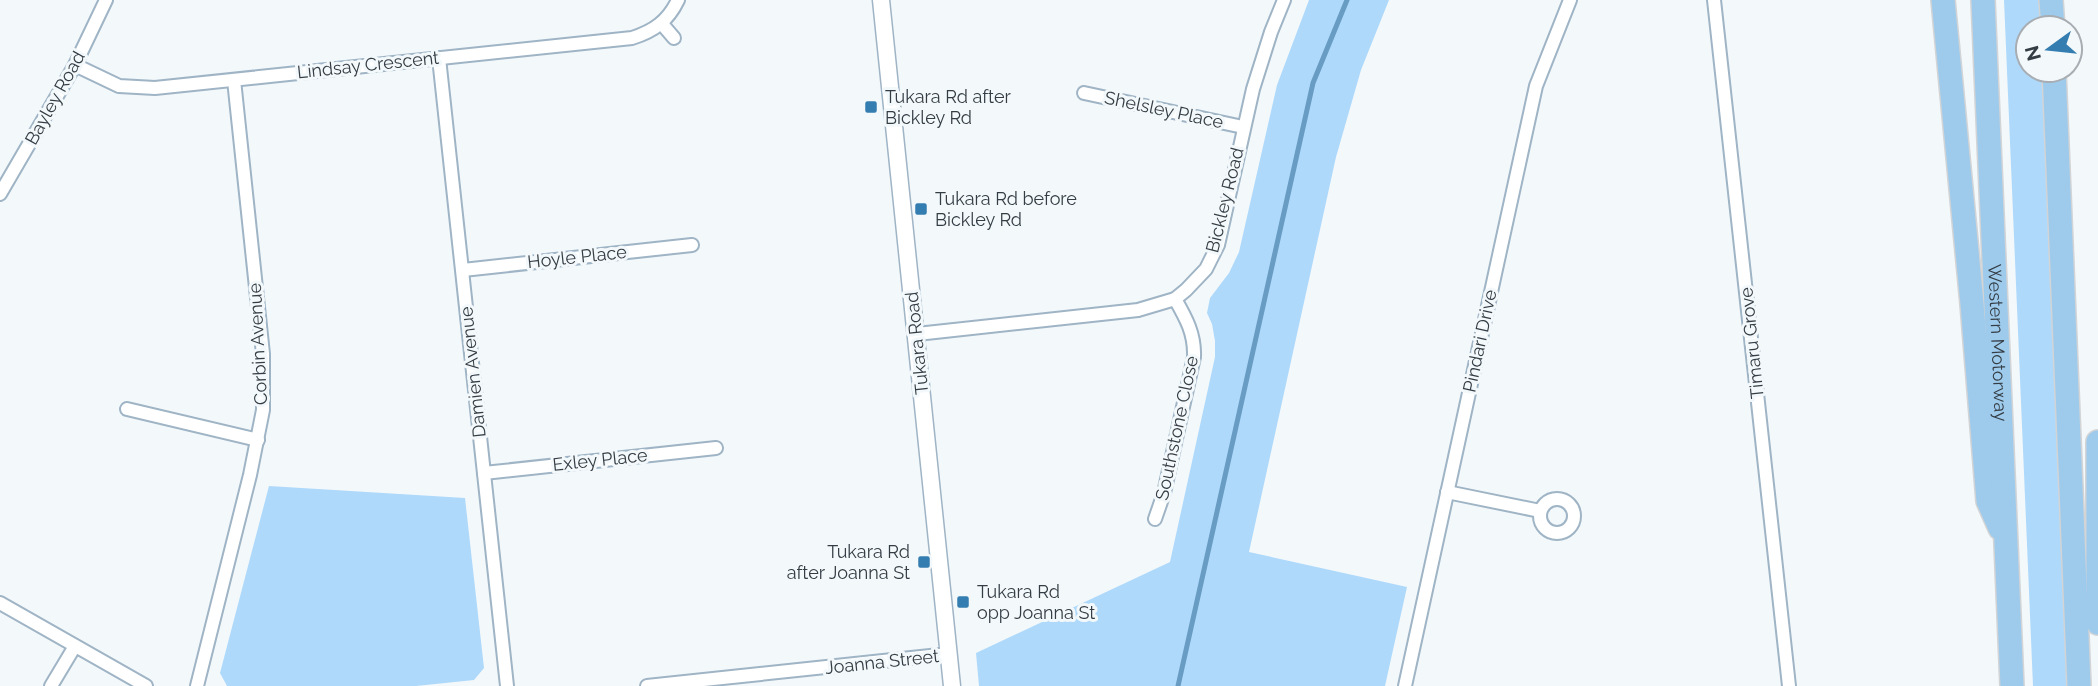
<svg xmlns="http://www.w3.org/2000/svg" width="2098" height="686" font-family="Raleway,sans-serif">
	<rect width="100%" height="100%" fill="#f3f8fb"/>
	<g fill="#aed9fb">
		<polygon points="1309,0 1389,0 1361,70 1336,157 1249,552 1407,587 1385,686 979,686 976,653 1170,562 1215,357 1215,341 1212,324 1207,313 1210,298 1229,273 1239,252 1277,85"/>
		<polygon points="2004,0 2039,0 2040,28 2028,28 2028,70 2042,70 2067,686 2033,686"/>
		<polygon points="269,486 465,498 484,668 474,680 416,686 227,686 220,673"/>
	</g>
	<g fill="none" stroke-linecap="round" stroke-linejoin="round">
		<polyline stroke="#689cc3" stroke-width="5" points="1178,686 1313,83 1347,0"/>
		<g stroke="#9fb4c5" stroke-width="16">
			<g id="minor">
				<polyline points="1714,0 1789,686"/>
				<polyline points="662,24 674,38"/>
				<polyline points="439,58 507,686"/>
				<path d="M75 65 119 86 155 88 632 38C654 31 668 21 678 0"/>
				<polyline points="1084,93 1243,127"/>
				<polyline points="0,194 75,65 106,0"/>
				<polyline points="463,270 692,245"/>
				<polyline points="917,334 1138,310 1175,299 1186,290 1206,269 1218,245 1253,89 1271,32 1284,0"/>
				<polyline points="127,409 258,440"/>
				<polyline points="484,473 716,448"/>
				<polyline points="1447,492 1540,511"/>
				<circle cx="1557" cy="516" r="17"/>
				<path d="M1155 519 1164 493 1194 357C1195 334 1186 318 1175 299"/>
				<polyline points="0,603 146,686"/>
				<polyline points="51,686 75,646"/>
				<polyline points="197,686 250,475 263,410 263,354 234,80"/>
				<polyline points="647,686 949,654"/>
				<polyline points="1405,686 1536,86 1570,0"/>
			</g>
		</g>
		<g stroke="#9fb4c5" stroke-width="19">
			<polyline id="tertiary" points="881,0 952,686"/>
		</g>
		<g stroke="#d2d4d6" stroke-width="26">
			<g id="motorway">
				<polyline points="1943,0 1972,304 1988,501 2000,528"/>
				<path id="s1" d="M1983 0 2012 686"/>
				<polyline points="2051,0 2053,28"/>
				<polyline points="2054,70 2079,686"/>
				<polyline points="2098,442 2098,623"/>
			</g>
		</g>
		<use href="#minor" stroke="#fff" stroke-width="12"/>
		<use href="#tertiary" stroke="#fff" stroke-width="16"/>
		<use href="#motorway" stroke="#9ecaec" stroke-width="23"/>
	</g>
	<g fill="#337db0" stroke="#f3f8fb" stroke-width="2.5">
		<rect x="864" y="100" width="14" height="14" rx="3.5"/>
		<rect x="914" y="202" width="14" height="14" rx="3.5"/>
		<rect x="917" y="555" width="14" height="14" rx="3.5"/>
		<rect x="956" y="595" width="14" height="14" rx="3.5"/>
	</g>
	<g text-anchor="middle" stroke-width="6" stroke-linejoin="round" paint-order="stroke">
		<g font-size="18" fill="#343d44" stroke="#f3f8fb">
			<text transform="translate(368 65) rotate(-6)" y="6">Lindsay Crescent</text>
			<text transform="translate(55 98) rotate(-61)" y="6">Bayley Road</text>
			<text transform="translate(1164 110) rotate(12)" y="6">Shelsley Place</text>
			<text transform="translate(1225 200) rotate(-76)" y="6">Bickley Road</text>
			<text transform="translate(577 257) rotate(-6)" y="6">Hoyle Place</text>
			<text transform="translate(1480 341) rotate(-78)" y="6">Pindari Drive</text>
			<text transform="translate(917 343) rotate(-96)" y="6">Tukara Road</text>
			<text transform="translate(1752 343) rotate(-96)" y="6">Timaru Grove</text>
			<text dy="6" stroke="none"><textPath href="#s1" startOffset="343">Western Motorway</textPath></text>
			<text transform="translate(258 344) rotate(-93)" y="6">Corbin Avenue</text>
			<text transform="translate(473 372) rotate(-96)" y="6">Damien Avenue</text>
			<text transform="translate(1177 428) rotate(-78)" y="6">Southstone Close</text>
			<text transform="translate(600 460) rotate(-6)" y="6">Exley Place</text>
			<text transform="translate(882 662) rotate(-6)" y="6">Joanna Street</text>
		</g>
		<g font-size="18" fill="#343d44" stroke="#f3f8fb" text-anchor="start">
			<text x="885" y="103">Tukara Rd after<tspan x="885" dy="21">Bickley Rd</tspan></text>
			<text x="935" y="205">Tukara Rd before<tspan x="935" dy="21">Bickley Rd</tspan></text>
			<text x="910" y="558" text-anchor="end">Tukara Rd<tspan x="910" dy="21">after Joanna St</tspan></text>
			<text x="977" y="598">Tukara Rd<tspan x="977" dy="21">opp Joanna St</tspan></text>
		</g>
	</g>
	<g transform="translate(2049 49) rotate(255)"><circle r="33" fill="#f3f8fb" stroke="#a7adb2" stroke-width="2"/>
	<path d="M0-5L12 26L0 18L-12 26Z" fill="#337db0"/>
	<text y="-10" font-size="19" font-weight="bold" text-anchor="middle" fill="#343d44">N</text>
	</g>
</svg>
